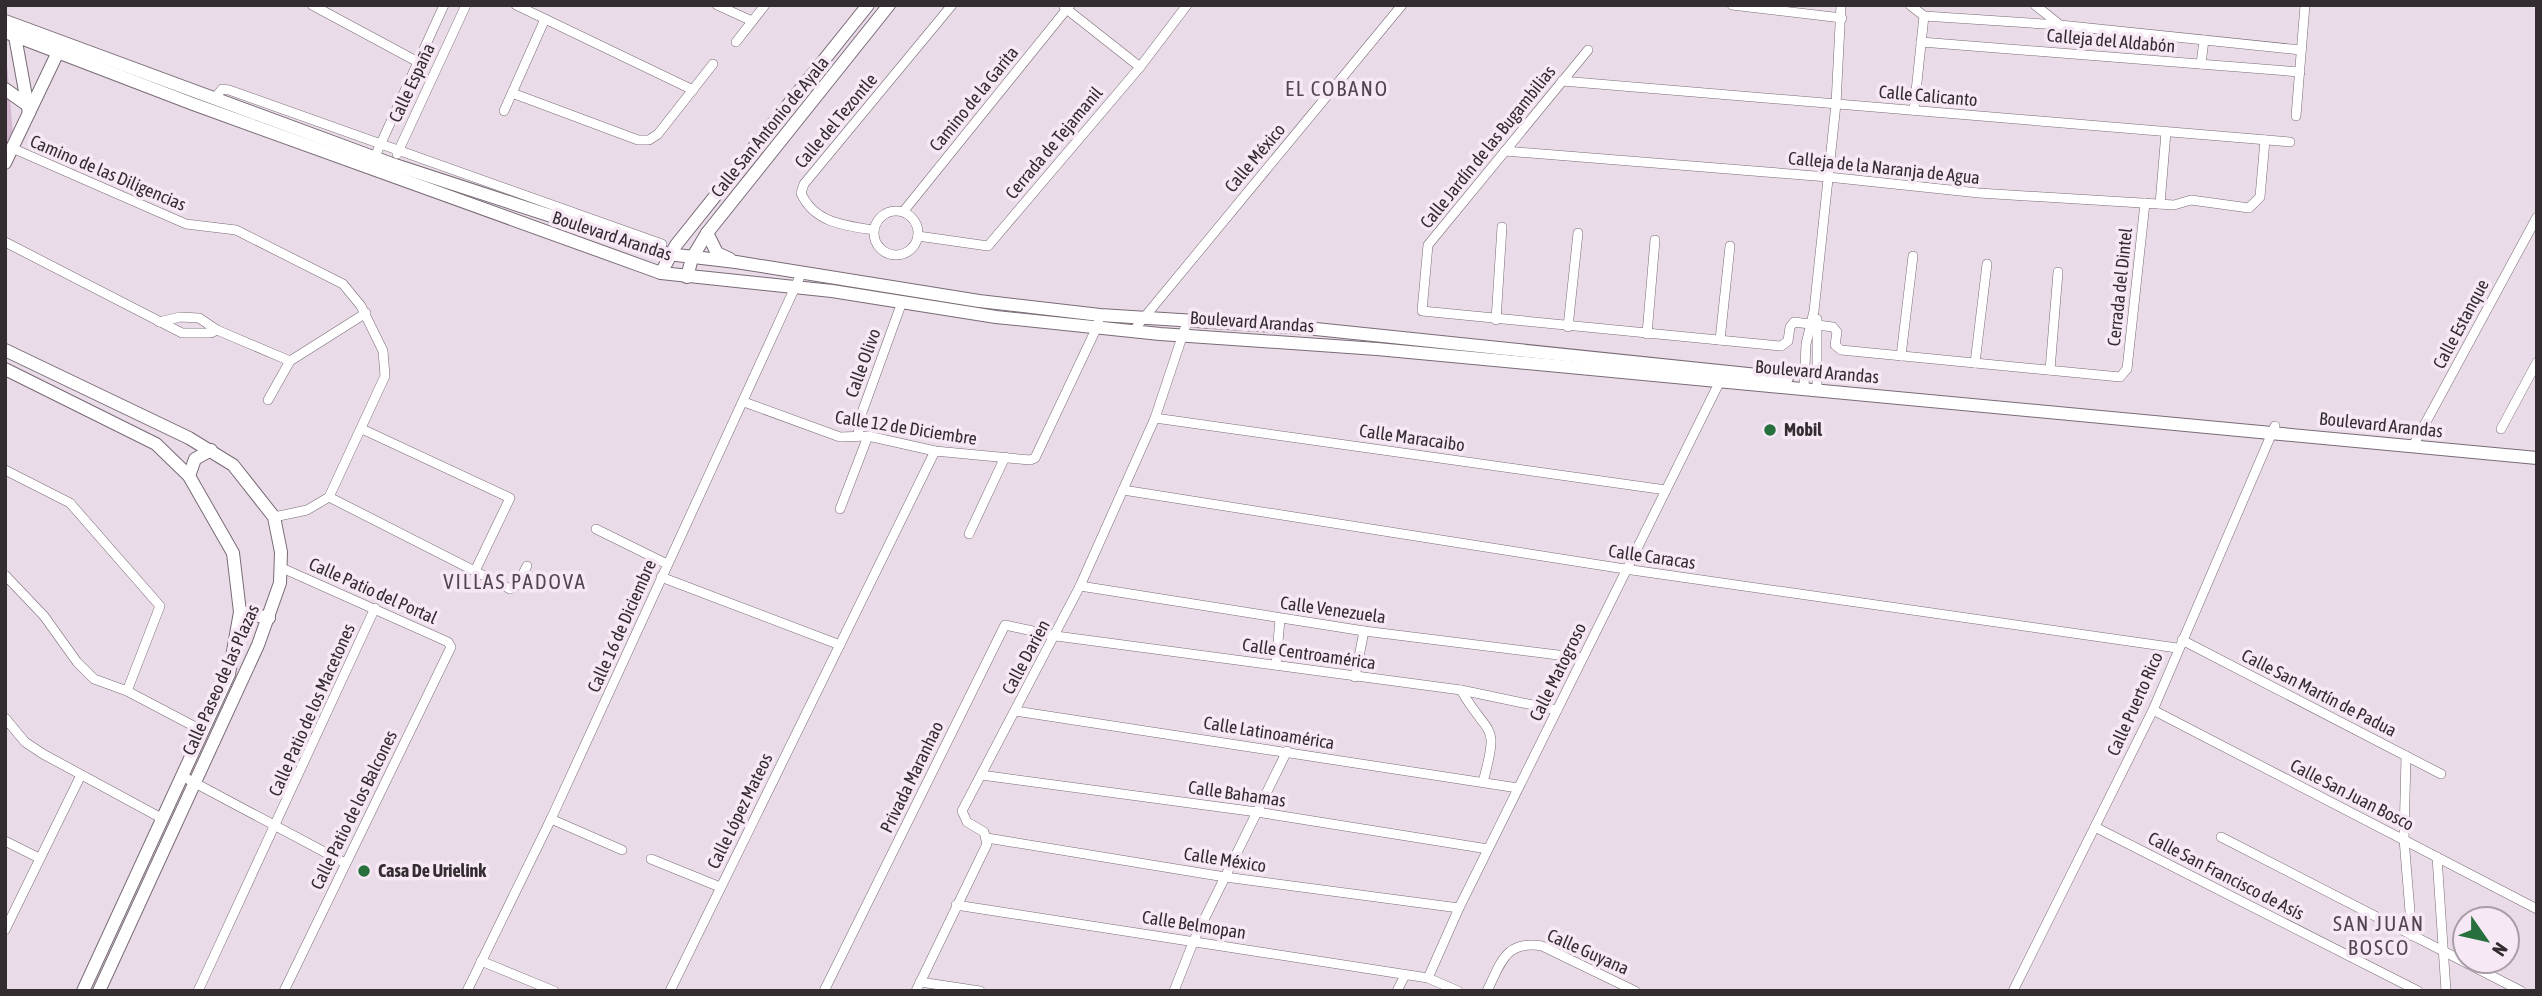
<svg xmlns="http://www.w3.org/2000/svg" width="2542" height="996" font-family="'Asap Condensed',sans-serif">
	<rect width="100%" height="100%" fill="#eadbe8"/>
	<polygon fill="#d4b7d0" points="5,42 13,134 5,151"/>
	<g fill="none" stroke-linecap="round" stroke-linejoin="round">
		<g stroke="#786b76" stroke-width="10">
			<g id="street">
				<polyline points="312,5 418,62"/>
				<polyline points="516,5 693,90"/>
				<polyline points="717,5 752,21"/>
				<polyline points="1732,5 1842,18"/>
				<polyline points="1910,5 1924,16"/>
				<polyline points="2035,5 2060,25"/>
				<polyline points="1064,7 1140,67"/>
				<polyline points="1924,16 2060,25 2301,50"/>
				<polyline points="736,42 765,5"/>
				<polyline points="1921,42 2300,72"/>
				<polyline points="1588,50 1428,245 1422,311 1781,346 1788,341 1790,327 1794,322 1833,327 1837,332 1835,345 1841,350 2120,377 2127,369 2145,203"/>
				<polyline points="2201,64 2204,40"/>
				<polyline points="1562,81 2290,142"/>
				<polyline points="512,93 638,140 649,140 658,134 713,64"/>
				<polyline points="214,99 222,89 229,90 662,244"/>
				<polyline points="1914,110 1924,16"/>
				<polyline points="504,111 545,19"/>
				<polyline points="2296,116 2305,5"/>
				<polyline points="12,148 186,224 236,230 343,284 361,306 383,351 385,376 329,497 307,510 274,517"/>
				<polyline points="1505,151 1828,177 1979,193 2174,205 2191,200 2249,208 2260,197 2265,140"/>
				<polyline points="397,154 466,5"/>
				<polyline points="372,163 444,5"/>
				<polyline points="2160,204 2166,132"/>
				<circle cx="896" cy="233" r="22"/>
				<polyline points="903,212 1070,5"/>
				<path d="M874 230C846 226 814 223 801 193L804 184 952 5"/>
				<polyline points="918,236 988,246 1140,67 1187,5"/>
				<polyline points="5,242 182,333 211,333 217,330"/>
				<polyline points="1496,320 1502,227"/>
				<polyline points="159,322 180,317 199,318 217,330 290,361 366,313"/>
				<polyline points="1568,327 1578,233"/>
				<polyline points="1133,331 1402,5"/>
				<polyline points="1647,334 1655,240"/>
				<polyline points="1720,340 1730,246"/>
				<polyline points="1901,356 1913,256"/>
				<polyline points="1975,363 1987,264"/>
				<polyline points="2050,370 2058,272"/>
				<polyline points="1804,388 1806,344 1814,311 1836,104 1841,5"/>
				<polyline points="1817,389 1817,319"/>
				<polyline points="268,400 290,361"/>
				<polyline points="744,402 840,437 868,436 935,451 1030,460 1035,458 1097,327 1100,315"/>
				<polyline points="1155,418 1666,490"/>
				<polyline points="362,429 510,498 475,571"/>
				<polyline points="2501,429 2537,362"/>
				<polyline points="858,436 860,418 902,302"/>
				<polyline points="2413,446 2537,217"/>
				<polyline points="5,470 70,503 160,606 127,691"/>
				<polyline points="1123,490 1625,569 2177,648"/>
				<polyline points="329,497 510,589 517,585 527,566"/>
				<polyline points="840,509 868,436"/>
				<polyline points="596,529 667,564"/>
				<polyline points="969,534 1005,457"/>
				<polyline points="282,568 448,642 451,647 284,991"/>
				<polyline points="5,575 44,616 77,662 94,679 127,691 203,731"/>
				<polyline points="661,577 840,645"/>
				<polyline points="1080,586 1364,631 1582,658"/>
				<polyline points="2182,640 2441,774"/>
				<polyline points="1276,665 1280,619"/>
				<polyline points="1355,677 1364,631"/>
				<path d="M1461 690C1489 739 1500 720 1483 782"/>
				<polyline points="2153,710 2537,909"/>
				<polyline points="1015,711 1518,788"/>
				<polyline points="5,718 25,742 43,754 163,819"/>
				<polyline points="2406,756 2404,839 2412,936"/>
				<polyline points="981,775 1257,812 1488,849"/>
				<polyline points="182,776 345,863"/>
				<polyline points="551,819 622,850"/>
				<polyline points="2095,827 2418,991"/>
				<polyline points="2221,837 2521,991"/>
				<polyline points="987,838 1225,877 1459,908"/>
				<polyline points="5,841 39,858"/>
				<polyline points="2437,857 2446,991"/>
				<polyline points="651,859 720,887"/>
				<polyline points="956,905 1428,978 1458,991"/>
				<polyline points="5,930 81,775"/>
				<polyline points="481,961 554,991"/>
				<polyline points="1428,978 1459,908 1720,381"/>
				<polyline points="920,982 980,991"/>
				<polyline points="198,991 375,608"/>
				<polyline points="467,991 551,819 802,272"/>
				<polyline points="670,991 935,451"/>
				<polyline points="824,991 1005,625 1056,636 1461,690 1557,710"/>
				<polyline points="916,991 987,844 984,832 967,822 962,811 1080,586 1155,418 1187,322"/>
				<polyline points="1174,991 1194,940 1287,751"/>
				<polyline points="1397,991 1405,975"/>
				<path d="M1487 991C1501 963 1505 940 1542 946L1635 991"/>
				<polyline points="2013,991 2153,710 2275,426"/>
			</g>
		</g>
		<g stroke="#786b76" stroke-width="14">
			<g id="secondary">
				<polyline points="5,21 392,164 668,254 736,262 979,301 1100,315 1306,328 1787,378"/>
				<polyline points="14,31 29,113"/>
				<polyline points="5,32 193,104 661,273 832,291 996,317 1160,334 1377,349 2537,458"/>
				<polyline points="5,89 26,104"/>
				<polyline points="5,163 58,52"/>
				<polyline points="707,233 717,253 730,259"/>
				<polyline points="661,273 676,245 868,5"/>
				<polyline points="687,277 692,258 707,233 889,5"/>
				<polyline points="5,350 189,438 233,465 274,517 281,552 280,583 258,645 99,991"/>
				<polyline points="5,369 156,444 189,476 233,553 240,612 229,674 83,991"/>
				<polyline points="189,476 195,459 211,450"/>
				<polyline points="240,612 269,618"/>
			</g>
		</g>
		<use href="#street" stroke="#fff" stroke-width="9"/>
		<use href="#secondary" stroke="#fff" stroke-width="12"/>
	</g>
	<g fill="#27703e" stroke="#f7e8f5" stroke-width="2.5">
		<circle cx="1770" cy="430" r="7"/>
		<circle cx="364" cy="871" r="7"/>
	</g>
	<g text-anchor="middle" stroke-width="7" stroke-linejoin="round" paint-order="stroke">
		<g font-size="18" fill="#332d32" stroke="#f7e8f5">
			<text transform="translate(2111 41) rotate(5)" y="6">Calleja del Aldabón</text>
			<text transform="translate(412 83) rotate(-65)" y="6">Calle España</text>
			<text transform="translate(1928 96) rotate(5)" y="6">Calle Calicanto</text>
			<text transform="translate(974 99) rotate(-51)" y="6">Camino de la Garita</text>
			<text transform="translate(836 121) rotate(-50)" y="6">Calle del Tezontle</text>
			<text transform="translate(770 127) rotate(-51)" y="6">Calle San Antonio de Ayala</text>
			<text transform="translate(1054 143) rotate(-50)" y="6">Cerrada de Tejamanil</text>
			<text transform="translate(1488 147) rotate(-51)" y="6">Calle Jardín de las Bugambilias</text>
			<text transform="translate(1255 158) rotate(-50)" y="6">Calle México</text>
			<text transform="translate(1884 168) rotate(6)" y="6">Calleja de la Naranja de Agua</text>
			<text transform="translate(108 173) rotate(23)" y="6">Camino de las Diligencias</text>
			<text transform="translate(612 236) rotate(18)" y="6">Boulevard Arandas</text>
			<text transform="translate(2120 287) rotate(-84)" y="6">Cerrada del Dintel</text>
			<text transform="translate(1252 322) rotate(4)" y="6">Boulevard Arandas</text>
			<text transform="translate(2461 324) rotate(-62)" y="6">Calle Estanque</text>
			<text transform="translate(863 363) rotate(-70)" y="6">Calle Olivo</text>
			<text transform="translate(1817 372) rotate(5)" y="6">Boulevard Arandas</text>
			<text transform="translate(2381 425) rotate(6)" y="6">Boulevard Arandas</text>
			<text transform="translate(906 428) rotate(9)" y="6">Calle 12 de Diciembre</text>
			<text transform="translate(1412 438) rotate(8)" y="6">Calle Maracaibo</text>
			<text transform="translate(1652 557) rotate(8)" y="6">Calle Caracas</text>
			<text transform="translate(373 591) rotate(24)" y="6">Calle Patio del Portal</text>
			<text transform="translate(1333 610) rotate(8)" y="6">Calle Venezuela</text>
			<text transform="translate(622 626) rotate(-66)" y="6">Calle 16 de Diciembre</text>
			<text transform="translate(1309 654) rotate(8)" y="6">Calle Centroamérica</text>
			<text transform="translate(1026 657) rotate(-62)" y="6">Calle Darien</text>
			<text transform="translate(1558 672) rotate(-64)" y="6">Calle Matogroso</text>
			<text transform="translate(221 680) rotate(-66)" y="6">Calle Paseo de las Plazas</text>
			<text transform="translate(2319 693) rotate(27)" y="6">Calle San Martín de Padua</text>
			<text transform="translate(2135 704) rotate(-66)" y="6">Calle Puerto Rico</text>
			<text transform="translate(312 710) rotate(-66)" y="6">Calle Patio de los Macetones</text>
			<text transform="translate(1269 733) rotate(9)" y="6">Calle Latinoamérica</text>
			<text transform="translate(912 777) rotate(-64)" y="6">Privada Maranhao</text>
			<text transform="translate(1237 794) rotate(8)" y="6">Calle Bahamas</text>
			<text transform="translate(2352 795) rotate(27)" y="6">Calle San Juan Bosco</text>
			<text transform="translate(354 810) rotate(-64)" y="6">Calle Patio de los Balcones</text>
			<text transform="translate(740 811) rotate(-64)" y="6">Calle López Mateos</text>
			<text transform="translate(1225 860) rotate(9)" y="6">Calle México</text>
			<text transform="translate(2226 876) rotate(27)" y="6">Calle San Francisco de Asís</text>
			<text transform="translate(1194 925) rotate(9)" y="6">Calle Belmopan</text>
			<text transform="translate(1588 952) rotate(24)" y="6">Calle Guyana</text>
		</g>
		<g font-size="18" font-weight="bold" fill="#332d32" stroke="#f7e8f5" text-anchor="start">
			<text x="1784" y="436">Mobil</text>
			<text x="378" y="877">Casa De Urielink</text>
		</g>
		<g font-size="21" letter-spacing="2" fill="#524651" stroke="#f7e8f5">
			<text x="1337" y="96">EL COBANO</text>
			<text x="515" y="589">VILLAS PADOVA</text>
			<text x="2379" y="931">SAN JUAN<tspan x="2379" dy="24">BOSCO</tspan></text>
		</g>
	</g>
	<rect width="2542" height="996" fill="none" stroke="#332d32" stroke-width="14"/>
	<g transform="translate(2486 940) rotate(124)"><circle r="33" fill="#f7e8f5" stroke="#a99da7" stroke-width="2"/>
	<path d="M0-5L12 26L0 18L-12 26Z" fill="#27703e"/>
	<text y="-10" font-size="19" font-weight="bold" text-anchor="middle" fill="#332d32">N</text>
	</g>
</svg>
